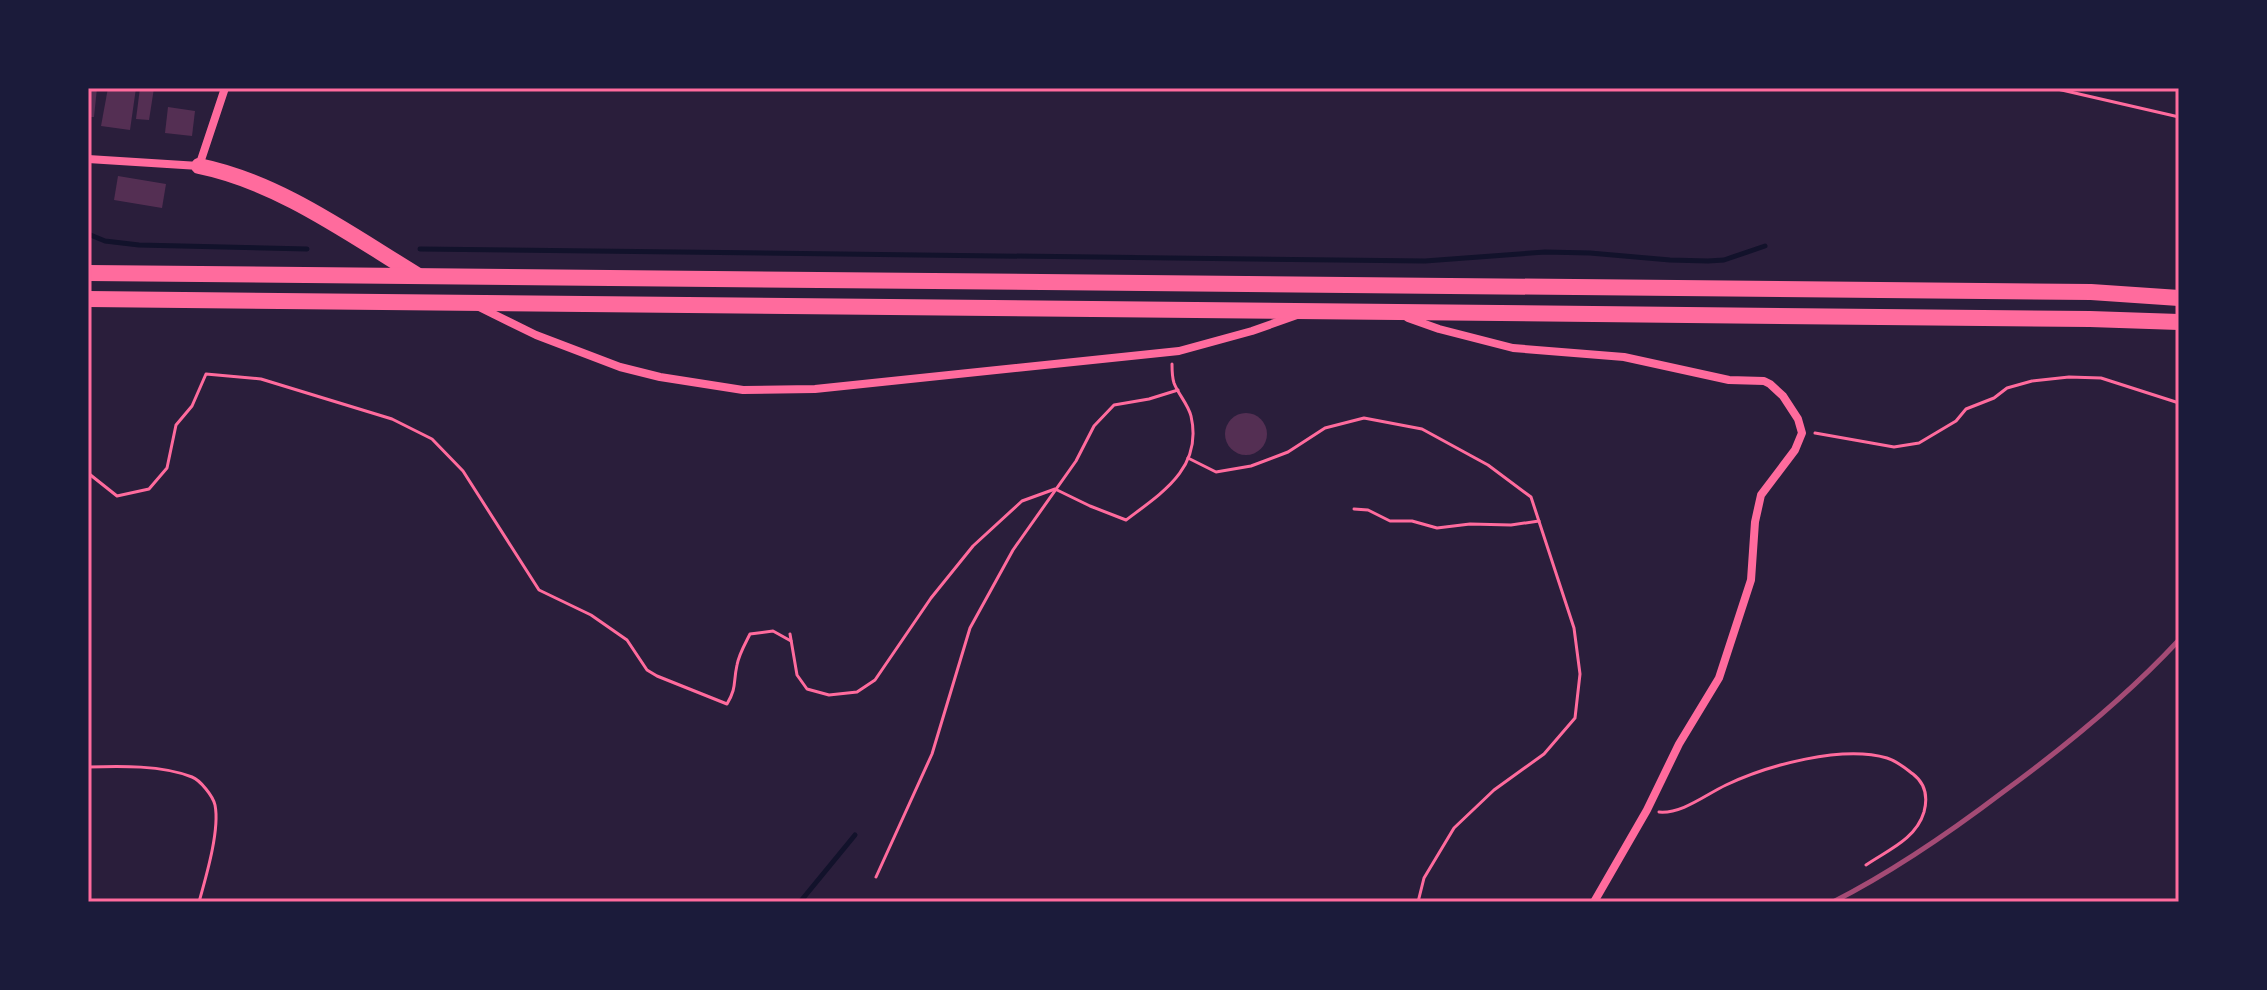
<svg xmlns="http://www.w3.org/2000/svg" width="2267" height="990" font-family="Roboto,sans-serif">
	<rect width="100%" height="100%" fill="#1b1b3a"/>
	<rect fill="#2a1e3b" x="88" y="88" width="2091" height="814"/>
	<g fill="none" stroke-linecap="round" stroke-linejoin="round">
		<g stroke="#12122b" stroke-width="5">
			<polyline points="88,234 105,241 139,245 307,249"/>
			<polyline points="420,249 1425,261 1545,252 1590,253 1670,260 1708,261 1724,260 1765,246"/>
			<polyline points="800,902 855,835"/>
		</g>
	</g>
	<g fill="#542f53">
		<polygon points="88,88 97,88 94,117 88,117"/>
		<polygon points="108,88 136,88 130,130 101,126"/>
		<polygon points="140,88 154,88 149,120 136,119"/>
		<polygon points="168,107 195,111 192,136 165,133"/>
		<polygon points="118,176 166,184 162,208 114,200"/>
		<circle cx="1246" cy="434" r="21"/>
	</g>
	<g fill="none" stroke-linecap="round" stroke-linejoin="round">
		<g stroke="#ff6b9d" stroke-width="3">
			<polyline points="2053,88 2179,117"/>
			<polyline points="1815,433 1894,447 1919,443 1956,421 1966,409 1994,398 2007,388 2032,381 2069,377 2101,378 2179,403"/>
			<polyline points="1188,458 1216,472 1251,466 1288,452 1325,428 1364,418 1422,429 1488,465 1531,497 1574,628 1580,674 1575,718 1544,754 1494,790 1454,828 1424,878 1418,902"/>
			<path d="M88 473 117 496 149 489 167 468 176 425 192 406 206 374 261 379 392 419 432 439 463 471 539 590 591 615 627 640 647 670 657 676 727 704C737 687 733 683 737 665 739 654 745 644 750 634L773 631 791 641"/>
			<polyline points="1354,509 1368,510 1390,521 1412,521 1437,528 1470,524 1511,525 1539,521"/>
			<path d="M790 634 797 675 807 689 829 695 857 692 875 680 931 598 973 546 1022 501 1055 489 1090 506 1126 520C1162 493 1203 468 1191 416 1188 404 1178 394 1174 383 1172 377 1172 370 1172 364"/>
			<path d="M88 767C120 766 162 765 192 777 200 780 213 796 215 805 220 830 206 877 199 902"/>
			<path d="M1659 812C1682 814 1705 795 1726 785 1768 765 1842 745 1887 758 1897 761 1905 768 1913 774 1926 784 1928 797 1924 812 1916 839 1888 850 1866 865"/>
			<polyline points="876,877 932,754 970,628 1013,550 1076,461 1094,426 1114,405 1149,399 1178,390"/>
		</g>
		<g stroke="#ff6b9d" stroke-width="8">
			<polyline points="88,159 199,166 225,88"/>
			<polyline points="477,306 536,335 620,367 660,377 743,390 815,389 1179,351 1252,331 1297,315"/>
			<polyline points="1408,318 1439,329 1513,348 1624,357 1729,380 1764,381 1770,384 1783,396 1798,419 1802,433 1795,450 1761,495 1755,522 1751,580 1719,678 1679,744 1647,810 1594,902"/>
		</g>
		<g stroke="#ff6b9d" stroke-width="16">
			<path d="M199 166C278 182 348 233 417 275"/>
			<polyline points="88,273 2091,292 2179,298"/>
			<polyline points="88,299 2090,319 2179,322"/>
		</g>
		<path stroke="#a44b75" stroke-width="5" d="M1833 902C1894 871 1949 833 2003 792 2066 746 2126 697 2179 640"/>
	</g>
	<rect width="2267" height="990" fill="none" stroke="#1b1b3a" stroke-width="180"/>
	<rect x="90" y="90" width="2087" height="810" fill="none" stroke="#ff6b9d" stroke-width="3"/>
</svg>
